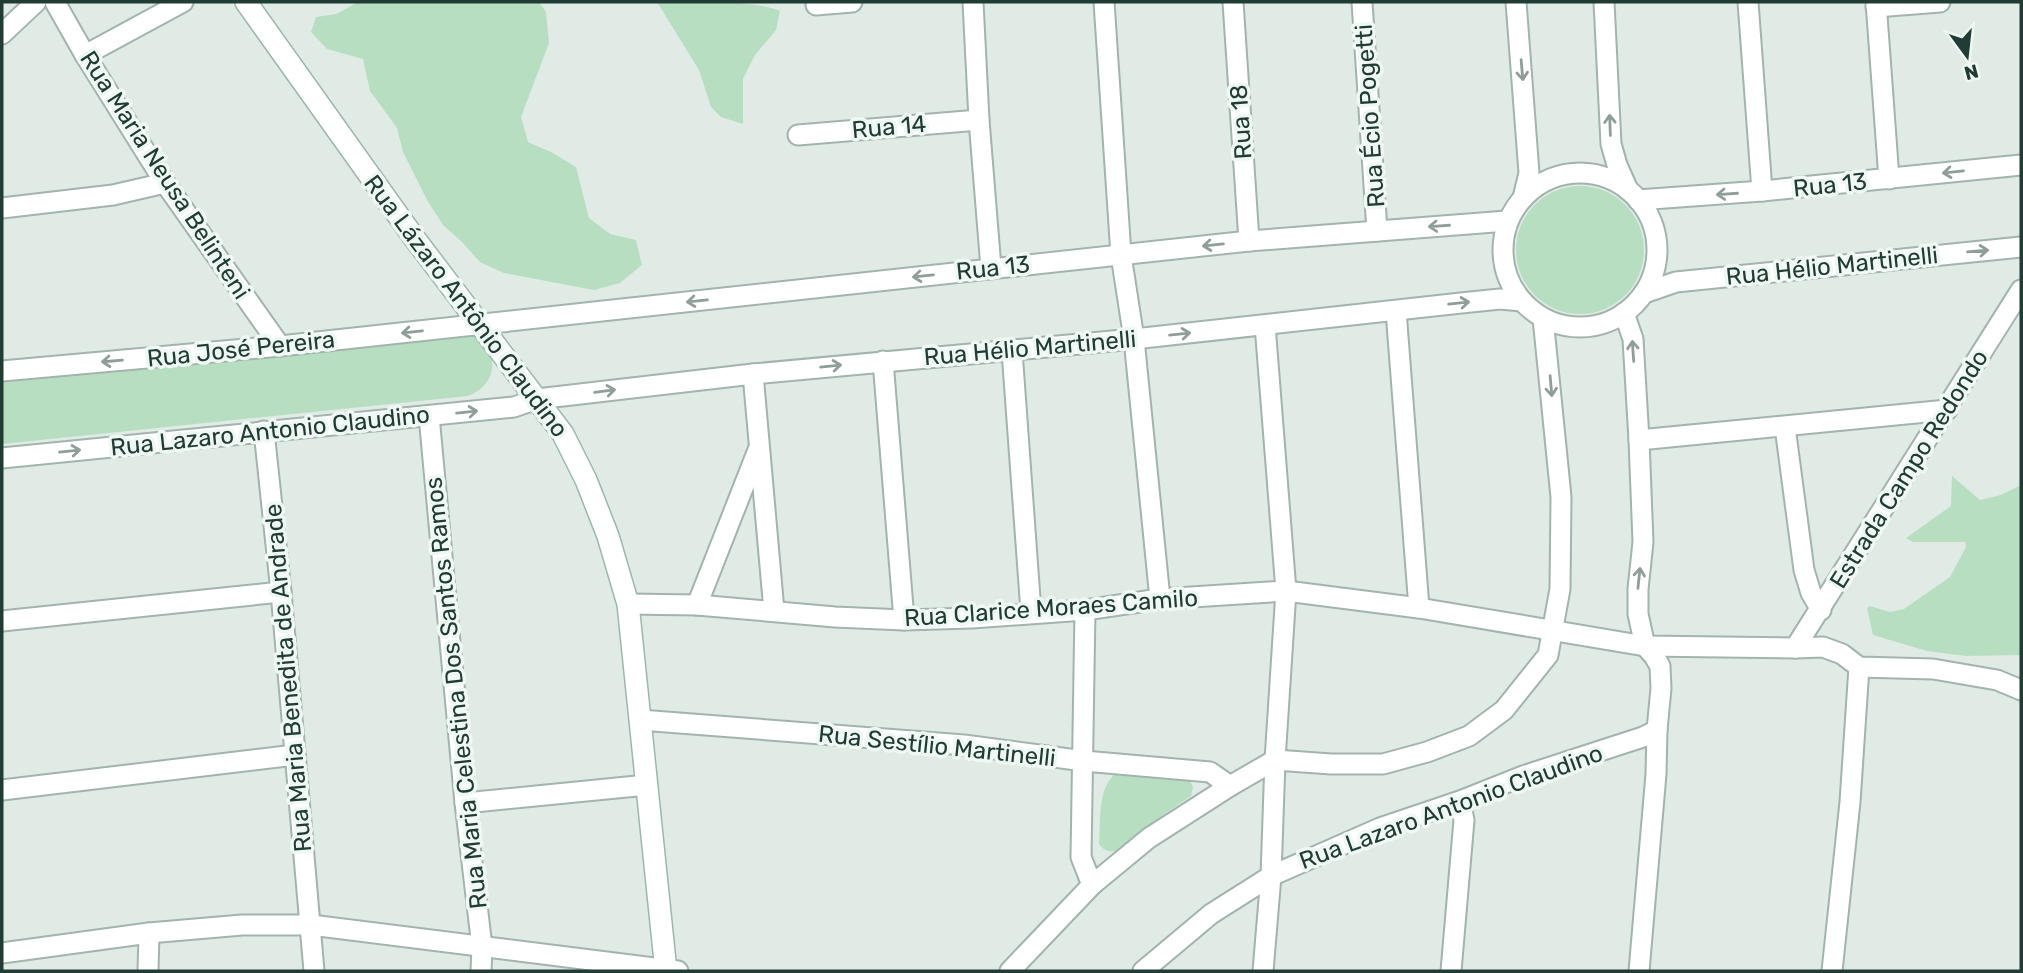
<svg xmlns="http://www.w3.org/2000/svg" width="2023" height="973" font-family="Rubik,sans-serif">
	<rect width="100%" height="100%" fill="#e0ebe6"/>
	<g fill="#b8dec2">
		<polygon points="358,2 539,2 546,12 549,43 521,117 528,142 553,153 576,167 589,218 610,234 636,240 642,265 620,283 594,290 504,273 480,262 462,242 443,225 427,200 403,152 397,128 370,91 363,59 327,49 311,32 316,17 336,14"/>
		<path d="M657 2C686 2 757 0 780 11L776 30 755 55 743 79V124L721 117 711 107 699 70Z"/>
		<circle cx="1580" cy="250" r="64"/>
		<path d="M467 333C500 345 501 384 468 396L2 444V380Z"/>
		<polygon points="1952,476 1980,500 2001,495 2021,485 2021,655 1966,656 1927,651 1873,635 1867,608 1870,606 1890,612 1904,609 1950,577 1966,547 1965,542 1913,542 1906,538 1951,506"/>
		<path d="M1116 773 1189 779 1193 787 1191 796 1163 815 1119 850C1110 853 1104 851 1099 844 1101 821 1097 788 1116 773Z"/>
	</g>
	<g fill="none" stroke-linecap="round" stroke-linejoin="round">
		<g stroke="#a3b3ad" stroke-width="23">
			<g id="minor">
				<polyline points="55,2 85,55 165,183 280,346"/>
				<polyline points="973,2 979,120 991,268"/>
				<polyline points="1104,2 1121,255 1134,339 1160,599"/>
				<polyline points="1233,2 1249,241"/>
				<polyline points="1362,2 1377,231"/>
				<polyline points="1516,2 1529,173 1523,198"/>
				<polyline points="1604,2 1611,144 1617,165 1628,190"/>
				<polyline points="1748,2 1762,191"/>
				<polyline points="1876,2 1889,179"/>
				<polyline points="816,5 852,2"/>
				<polyline points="1876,7 1940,2"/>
				<polyline points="2,34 36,2"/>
				<polyline points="85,55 183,2"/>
				<polyline points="798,135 979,120"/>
				<circle cx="1580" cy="250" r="77"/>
				<polyline points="1638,200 1762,191 2021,165"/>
				<polyline points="2,208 113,195 165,183"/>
				<polyline points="1644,293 1676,282 2021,247"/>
				<polyline points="1396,311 1419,608"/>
				<polyline points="1012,351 1031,612"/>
				<polyline points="883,361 904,620"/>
				<polyline points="2,371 280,346 1249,241 1507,221"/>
				<polyline points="753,374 774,611"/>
				<polyline points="429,416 465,803 482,947 481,971"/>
				<polyline points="1785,427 1804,570 1811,593 1821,610"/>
				<polyline points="264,431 281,592 314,971"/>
				<polyline points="1639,440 1947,410"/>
				<polyline points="2,458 514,407 537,399 753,374 1134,339 1461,303 1500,299 1522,301"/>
				<polyline points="628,604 697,605 835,617 904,620 972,618 1085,610 1160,599 1286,591 1419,608 1645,646 1795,648 1823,647 1842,654 1859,667 1933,669 1997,680 2021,690"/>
				<polyline points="697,605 758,450"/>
				<polyline points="1085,610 1081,857 1092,885"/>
				<polyline points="2,621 281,592"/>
				<polyline points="1795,648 2021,290"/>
				<polyline points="640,720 964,745 1084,761 1210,772 1230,786"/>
				<polyline points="2,790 295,755"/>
				<polyline points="465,803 647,785"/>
				<polyline points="2,953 149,933 242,925 311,925 678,971"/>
				<polyline points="148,971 149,933"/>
				<polyline points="1010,971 1092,885 1149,838 1230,786 1275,760 1331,764 1383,764 1427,752 1469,736 1504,710 1548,655 1560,589 1561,497 1543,318"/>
				<polyline points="1143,971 1211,914 1271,876 1380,828 1460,801 1523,776 1643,737 1657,730 1661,688 1660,666 1654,656 1645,646 1638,614 1638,589 1643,542 1639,440 1633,339 1624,313"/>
				<polyline points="1263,971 1271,876 1275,760 1286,591 1265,325"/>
				<polyline points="1451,971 1464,820 1460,801"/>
				<polyline points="1639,971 1656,774 1657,730"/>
				<polyline points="1832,971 1850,802 1859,667"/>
			</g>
		</g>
		<g stroke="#9eb7ae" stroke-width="24">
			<polyline id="secondary" points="246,2 415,239 563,434 586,480 608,536 628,604 666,971"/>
		</g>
		<use href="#minor" stroke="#fff" stroke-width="19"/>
		<use href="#secondary" stroke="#fff" stroke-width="21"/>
	</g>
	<defs><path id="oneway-shaft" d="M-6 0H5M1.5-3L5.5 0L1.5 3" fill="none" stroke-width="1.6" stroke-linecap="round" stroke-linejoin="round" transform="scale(1.75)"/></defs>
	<g stroke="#909e9a">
		<use href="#oneway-shaft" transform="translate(1522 70) rotate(85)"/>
		<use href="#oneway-shaft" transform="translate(1610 125) rotate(-92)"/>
		<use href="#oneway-shaft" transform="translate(1953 172) rotate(174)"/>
		<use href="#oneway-shaft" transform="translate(1727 194) rotate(176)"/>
		<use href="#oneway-shaft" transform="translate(1439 226) rotate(176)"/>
		<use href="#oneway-shaft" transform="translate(1213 245) rotate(174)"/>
		<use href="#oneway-shaft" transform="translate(1978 251) rotate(-5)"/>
		<use href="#oneway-shaft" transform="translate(923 276) rotate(174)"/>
		<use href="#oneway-shaft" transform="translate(697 301) rotate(174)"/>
		<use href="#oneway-shaft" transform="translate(1459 303) rotate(-6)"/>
		<use href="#oneway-shaft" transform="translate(412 332) rotate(174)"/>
		<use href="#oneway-shaft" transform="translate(1180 334) rotate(-6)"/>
		<use href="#oneway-shaft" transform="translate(1633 351) rotate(-94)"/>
		<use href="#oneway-shaft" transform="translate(112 361) rotate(175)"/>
		<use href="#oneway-shaft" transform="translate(831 366) rotate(-6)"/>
		<use href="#oneway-shaft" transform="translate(1551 386) rotate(85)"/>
		<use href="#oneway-shaft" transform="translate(605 391) rotate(-7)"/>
		<use href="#oneway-shaft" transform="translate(467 412) rotate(-6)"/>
		<use href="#oneway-shaft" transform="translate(70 451) rotate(-6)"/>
		<use href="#oneway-shaft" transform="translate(1639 578) rotate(-84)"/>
	</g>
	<g text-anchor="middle" stroke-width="7" stroke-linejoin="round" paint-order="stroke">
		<g font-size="24" fill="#203c35" stroke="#f0f8f4">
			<text transform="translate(1370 116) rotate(-94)" y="8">Rua Écio Pogetti</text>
			<text transform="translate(1241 122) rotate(-94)" y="8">Rua 18</text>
			<text transform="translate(889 127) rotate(-5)" y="8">Rua 14</text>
			<text transform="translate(165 175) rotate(57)" y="8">Rua Maria Neusa Belinteni</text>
			<text transform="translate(1830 185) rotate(-6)" y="8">Rua 13</text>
			<text transform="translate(1832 266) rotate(-6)" y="8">Rua Hélio Martinelli</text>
			<text transform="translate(993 268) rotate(-6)" y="8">Rua 13</text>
			<text transform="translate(466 306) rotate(53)" y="8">Rua Lázaro Antônio Claudino</text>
			<text transform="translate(1030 348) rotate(-5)" y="8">Rua Hélio Martinelli</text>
			<text transform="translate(241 349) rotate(-6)" y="8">Rua José Pereira</text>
			<text transform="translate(270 431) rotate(-6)" y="8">Rua Lazaro Antonio Claudino</text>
			<text transform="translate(1909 469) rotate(-58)" y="8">Estrada Campo Redondo</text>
			<text transform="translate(1051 608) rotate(-4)" y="8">Rua Clarice Moraes Camilo</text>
			<text transform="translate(288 678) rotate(-95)" y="8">Rua Maria Benedita de Andrade</text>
			<text transform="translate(456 693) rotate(-96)" y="8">Rua Maria Celestina Dos Santos Ramos</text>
			<text transform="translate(937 746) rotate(6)" y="8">Rua Sestílio Martinelli</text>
			<text transform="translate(1451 807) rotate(-20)" y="8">Rua Lazaro Antonio Claudino</text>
		</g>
	</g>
	<rect width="2023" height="973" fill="none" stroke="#203c35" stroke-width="7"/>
	<g transform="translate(1967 56) rotate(165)" stroke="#f0f8f4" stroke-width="5" paint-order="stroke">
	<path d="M0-5L12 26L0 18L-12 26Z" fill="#203c35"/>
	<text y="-10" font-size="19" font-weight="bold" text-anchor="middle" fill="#203c35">N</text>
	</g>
</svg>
